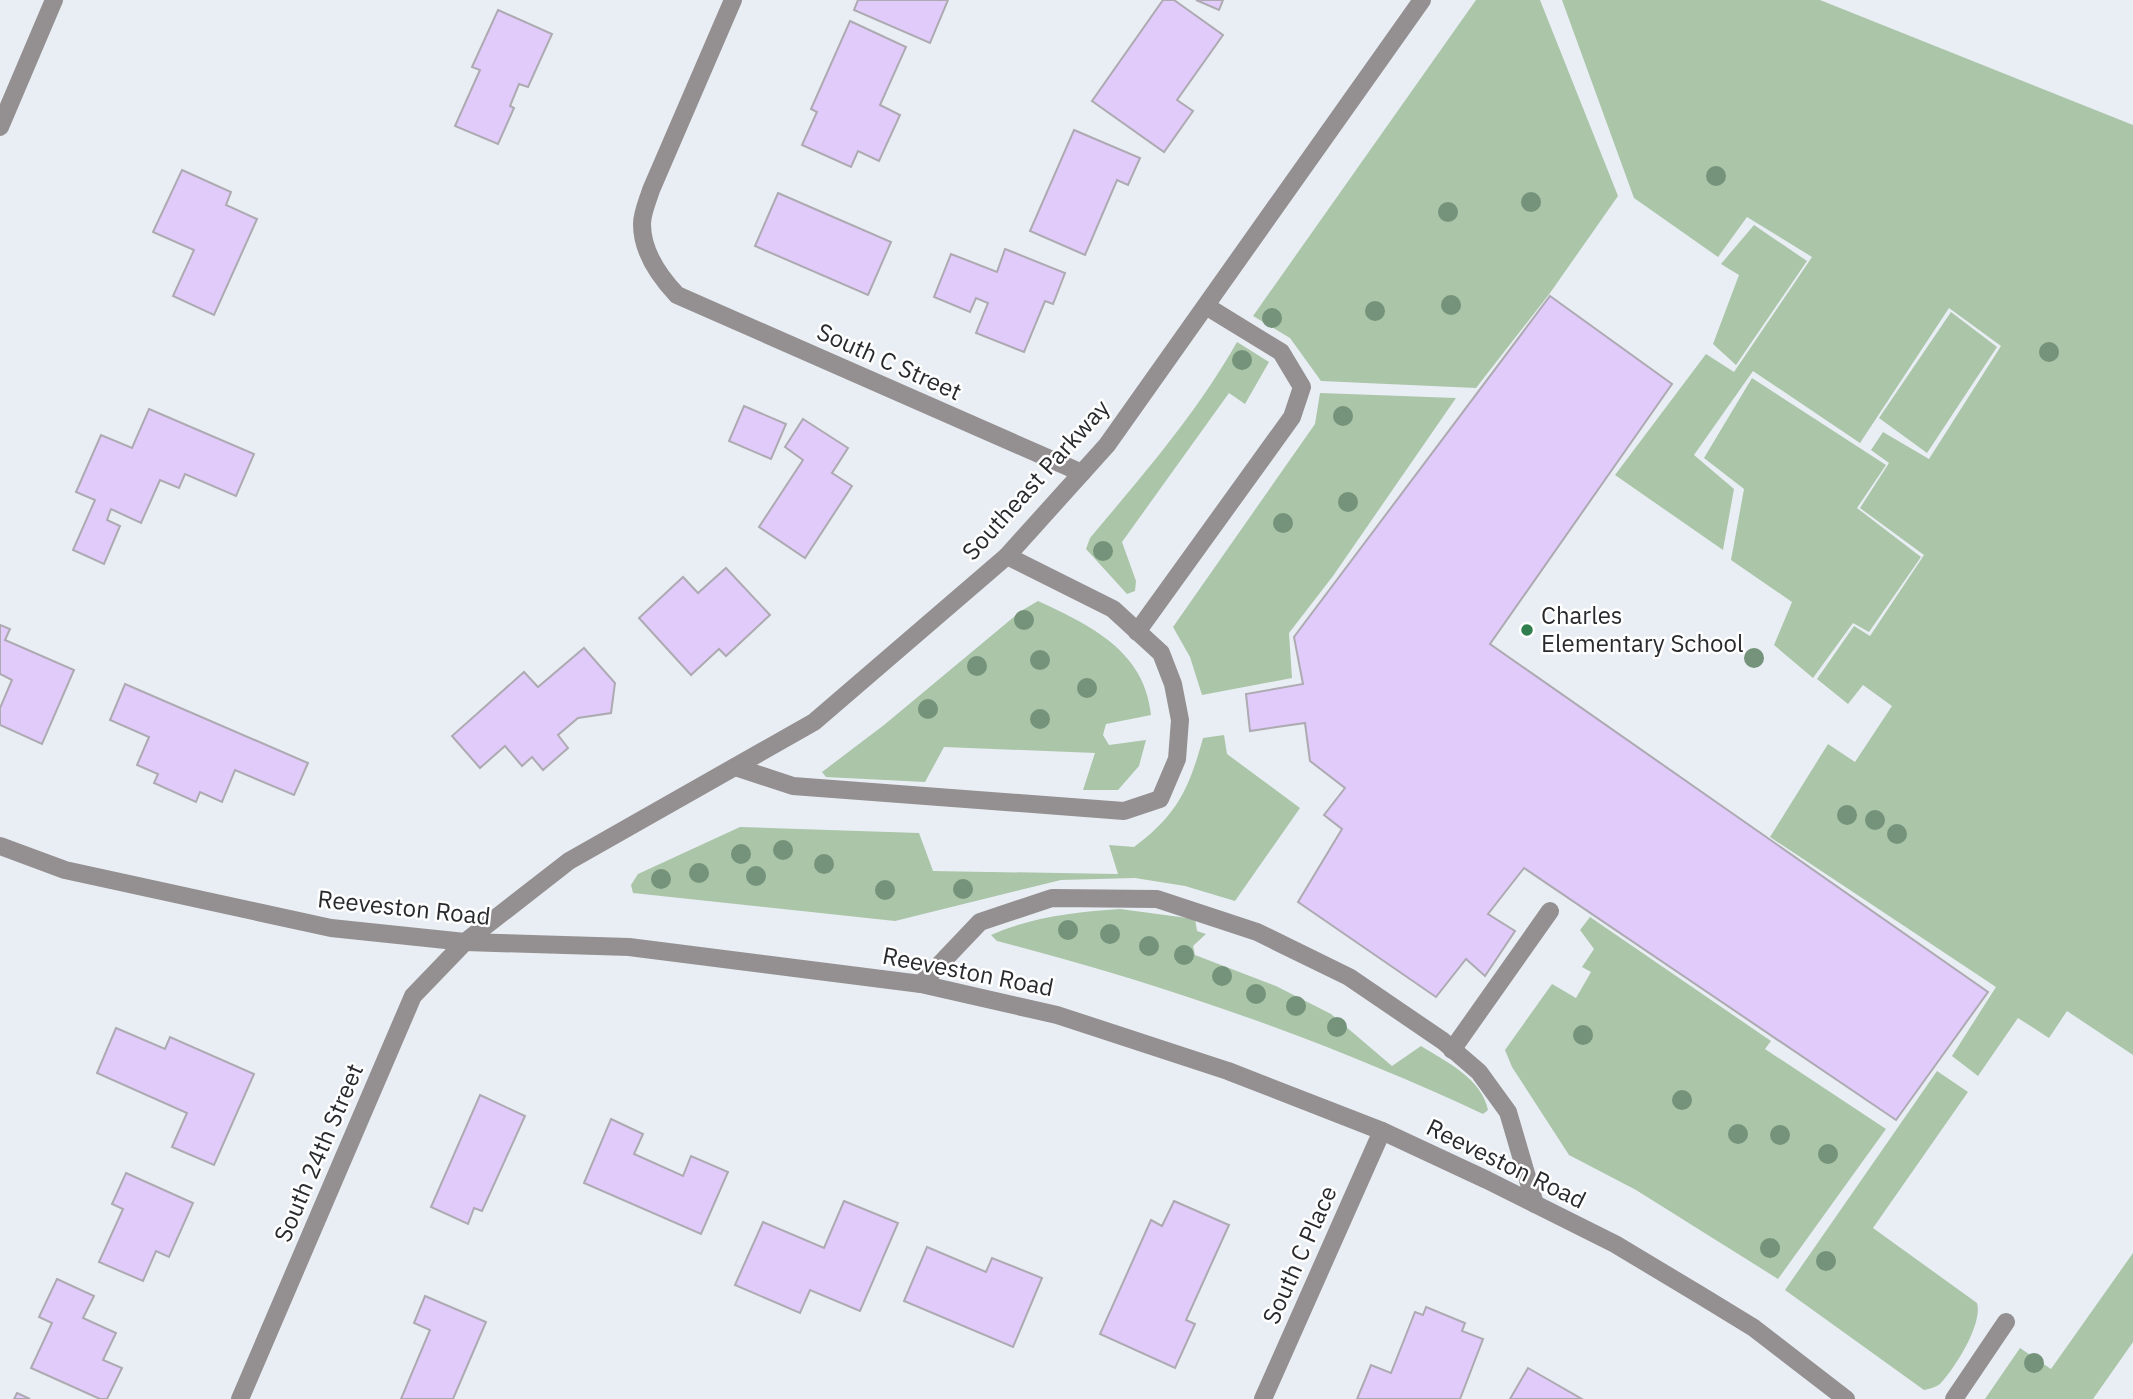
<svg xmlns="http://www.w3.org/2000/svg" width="2133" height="1399" font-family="'IBM Plex Sans',sans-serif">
	<rect width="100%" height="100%" fill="#e9eef4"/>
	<g fill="#abc5a9">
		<polygon points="1476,0 1540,0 1618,196 1550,293 1476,388 1321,381 1290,338 1253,316"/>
		<polygon points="1562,0 1820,0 2133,125 2133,1055 2067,1011 2049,1038 2018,1018 1978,1076 1952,1056 1996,987 1770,837 1828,744 1855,762 1892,706 1863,685 1848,704 1817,679 1854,626 1870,636 1924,555 1860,508 1889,463 1871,450 1883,432 1929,459 2001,346 1949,308 1860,443 1753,371 1694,455 1734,489 1723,550 1615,475 1706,354 1734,372 1812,257 1747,217 1718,257 1634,198"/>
		<polygon points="1754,225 1807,261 1736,365 1713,344 1739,275 1721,264"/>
		<polygon points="1951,312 1997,347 1927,453 1879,418"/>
		<path d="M1237 342 1269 362 1245 404 1229 393 1122 542 1136 581 1135 591 1127 594 1086 549 1090 538C1142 476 1197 413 1237 342Z"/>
		<polygon points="1752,378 1886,465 1857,508 1921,557 1869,632 1853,623 1813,678 1774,645 1792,602 1731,560 1744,489 1704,458"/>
		<polygon points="1320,393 1456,398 1333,576 1289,633 1292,678 1202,695 1190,657 1173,627 1315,424"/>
		<path d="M1038 601C1090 625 1145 651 1151 715L1106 724 1103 735 1109 745 1146 740 1139 766 1118 790H1083L1095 753 944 747 925 782 826 777 822 772 884 725 1021 611Z"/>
		<path d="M1224 735 1227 754 1300 808 1235 901 1185 886 1135 878 1061 880 895 921 633 893 631 885 638 874 740 827 919 833 933 871 1118 874 1109 845 1134 847C1177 815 1189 789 1203 738Z"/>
		<path d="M1120 909 1195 919 1197 931 1206 934 1193 946 1195 955 1276 986 1331 1014 1392 1066 1421 1046C1448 1063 1481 1078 1488 1110L1483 1114C1326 1041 1165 984 997 941L991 935C1031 917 1076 912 1120 909Z"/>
		<polygon points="1590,917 1771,1041 1765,1049 1886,1129 1778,1279 1636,1190 1569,1155 1512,1067 1505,1050 1552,984 1576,998 1591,972 1582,967 1594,949 1580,930"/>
		<path d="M1937 1071 1968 1092 1873 1228 1977 1303C1983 1324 1955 1368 1940 1384 1936 1387 1930 1389 1924 1390L1785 1290Z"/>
		<polygon points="2133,1253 2133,1342 2093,1399 1985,1399 2020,1348 2051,1369"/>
	</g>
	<g fill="#e0cbfa" stroke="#adaab1" stroke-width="2">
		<polygon points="858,0 948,0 930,43 854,10"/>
		<polygon points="1163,0 1174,0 1223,35 1177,100 1193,111 1164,152 1092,101"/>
		<polygon points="1196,0 1223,0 1219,10"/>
		<polygon points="498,10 552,34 528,87 519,84 510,106 514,108 498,144 455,126 480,70 472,67"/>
		<polygon points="850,21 906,47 880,105 900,115 879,161 858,151 851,167 802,145 817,112 811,109"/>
		<polygon points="1074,130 1140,158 1128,185 1117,180 1085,255 1030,231"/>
		<polygon points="182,170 231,192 226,205 257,219 214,315 173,296 194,250 153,232"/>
		<polygon points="778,193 891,242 868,295 755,246"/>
		<polygon points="1005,249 1065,273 1053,304 1045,301 1024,352 976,333 988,303 976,298 970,312 934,297 951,254 997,272"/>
		<polygon points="1550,296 1672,384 1490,644 1988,992 1896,1120 1524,868 1488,914 1515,931 1485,976 1466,959 1436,997 1298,902 1342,829 1324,815 1345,788 1310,761 1305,723 1250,731 1246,694 1303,684 1294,637"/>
		<polygon points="744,406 786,424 771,459 729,441"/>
		<polygon points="149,409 254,454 236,496 185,474 179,488 160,480 141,523 111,509 107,520 120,526 104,564 73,550 95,500 76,492 101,435 132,448"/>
		<polygon points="803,419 848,448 832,473 852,486 805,558 759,527 803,460 785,447"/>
		<polygon points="726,568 770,615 726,656 719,649 691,675 639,618 683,577 698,593"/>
		<polygon points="0,625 10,629 5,640 74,670 42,744 0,725 0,708 12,680 0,674"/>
		<polygon points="584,648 615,683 611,713 578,718 558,735 568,748 543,770 532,757 522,766 505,746 480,768 452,736 524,672 538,687"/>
		<polygon points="125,684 308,763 294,795 235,770 222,802 200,792 196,802 154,783 158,774 137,765 149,737 110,720"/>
		<polygon points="116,1028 165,1049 170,1037 254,1074 214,1165 172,1147 187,1113 97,1073"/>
		<polygon points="480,1095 525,1116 482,1211 474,1208 468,1224 431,1207"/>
		<polygon points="611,1119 643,1134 634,1154 683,1176 691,1156 728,1172 701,1234 584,1183"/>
		<polygon points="126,1173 193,1203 169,1257 156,1251 143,1281 99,1262 123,1209 112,1204"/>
		<polygon points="844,1201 898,1223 860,1311 810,1290 800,1313 735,1285 763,1222 824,1248"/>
		<polygon points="1174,1201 1229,1225 1186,1320 1195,1324 1175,1368 1100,1334 1151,1220 1162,1226"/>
		<polygon points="927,1247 986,1272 992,1258 1042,1278 1013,1347 904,1301"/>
		<polygon points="57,1279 94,1296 83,1318 116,1333 103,1360 122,1368 107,1399 100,1399 31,1368 52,1323 39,1317"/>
		<polygon points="425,1296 486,1322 453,1399 401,1399 430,1330 414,1323"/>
		<polygon points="1426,1307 1465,1323 1462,1331 1483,1339 1460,1399 1357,1399 1371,1365 1391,1373 1415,1312 1423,1315"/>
		<polygon points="1528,1368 1582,1399 1510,1399"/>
		<polygon points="17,1393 30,1399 14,1399"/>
	</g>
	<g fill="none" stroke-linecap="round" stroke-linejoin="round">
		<g stroke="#949091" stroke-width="18">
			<path d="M733 0 651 190C648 200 642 213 642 224 642 251 659 276 677 295L1082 473"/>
			<polyline points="0,127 54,0"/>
			<polyline points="1137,632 1292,417 1302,387 1281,352 1206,306"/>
			<polyline points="735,767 793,786 1124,811 1160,799 1177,759 1180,720 1173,684 1161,653 1113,609 1007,556"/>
			<polyline points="0,846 65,870 331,928 465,942 629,947 921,984 1057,1015 1228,1071 1382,1131 1487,1180 1615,1244 1700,1295 1754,1328 1846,1399"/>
			<polyline points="921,984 980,922 1052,898 1157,899 1257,932 1349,977 1443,1041 1479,1072 1508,1112 1535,1204"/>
			<polyline points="1452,1050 1550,911"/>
			<polyline points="240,1399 413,996 465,942 569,861 814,722 1007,556 1107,445 1422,0"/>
			<polyline points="1263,1399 1382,1131"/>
			<polyline points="1954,1399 2006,1322"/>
		</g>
	</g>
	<g fill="#74937a">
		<circle cx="1716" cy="176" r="10"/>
		<circle cx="1531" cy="202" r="10"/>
		<circle cx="1448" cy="212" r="10"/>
		<circle cx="1451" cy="305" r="10"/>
		<circle cx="1375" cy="311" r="10"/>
		<circle cx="1272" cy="318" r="10"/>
		<circle cx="2049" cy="352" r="10"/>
		<circle cx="1242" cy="360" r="10"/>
		<circle cx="1343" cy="416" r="10"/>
		<circle cx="1348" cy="502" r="10"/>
		<circle cx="1283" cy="523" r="10"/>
		<circle cx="1103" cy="551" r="10"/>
		<circle cx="1024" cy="620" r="10"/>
		<circle cx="1754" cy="658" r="10"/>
		<circle cx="1040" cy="660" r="10"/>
		<circle cx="977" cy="666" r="10"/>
		<circle cx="1087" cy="688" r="10"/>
		<circle cx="928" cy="709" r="10"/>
		<circle cx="1040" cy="719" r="10"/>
		<circle cx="1847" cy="815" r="10"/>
		<circle cx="1875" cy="820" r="10"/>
		<circle cx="1897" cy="834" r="10"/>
		<circle cx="783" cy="850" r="10"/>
		<circle cx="741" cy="854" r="10"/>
		<circle cx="824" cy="864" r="10"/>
		<circle cx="699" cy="873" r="10"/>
		<circle cx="756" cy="876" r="10"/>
		<circle cx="661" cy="879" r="10"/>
		<circle cx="963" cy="889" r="10"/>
		<circle cx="885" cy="890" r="10"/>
		<circle cx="1068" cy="930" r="10"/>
		<circle cx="1110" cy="934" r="10"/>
		<circle cx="1149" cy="946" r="10"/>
		<circle cx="1184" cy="955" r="10"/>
		<circle cx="1222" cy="976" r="10"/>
		<circle cx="1256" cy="994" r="10"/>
		<circle cx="1296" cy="1006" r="10"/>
		<circle cx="1337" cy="1027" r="10"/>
		<circle cx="1583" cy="1035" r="10"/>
		<circle cx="1682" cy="1100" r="10"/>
		<circle cx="1738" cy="1134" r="10"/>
		<circle cx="1780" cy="1135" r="10"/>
		<circle cx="1828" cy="1154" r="10"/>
		<circle cx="1770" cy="1248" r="10"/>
		<circle cx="1826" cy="1261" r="10"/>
		<circle cx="2034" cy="1363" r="10"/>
	</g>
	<circle fill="#307e4e" stroke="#fff" stroke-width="2.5" cx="1527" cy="630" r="7"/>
	<g text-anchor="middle" stroke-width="5" stroke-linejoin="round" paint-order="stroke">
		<g font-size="24" fill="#292a2d" stroke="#fff">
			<text transform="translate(889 362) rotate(24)" y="8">South C Street</text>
			<text transform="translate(1036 480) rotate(-48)" y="8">Southeast Parkway</text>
			<text transform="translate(404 908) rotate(6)" y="8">Reeveston Road</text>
			<text transform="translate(968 972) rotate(11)" y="8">Reeveston Road</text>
			<text transform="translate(319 1153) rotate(-67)" y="8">South 24th Street</text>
			<text transform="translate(1506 1164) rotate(26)" y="8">Reeveston Road</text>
			<text transform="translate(1300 1255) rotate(-66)" y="8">South C Place</text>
		</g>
		<g font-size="24" fill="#292a2d" stroke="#fff" text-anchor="start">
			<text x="1541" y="624">Charles<tspan x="1541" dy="28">Elementary School</tspan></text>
		</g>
	</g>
</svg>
